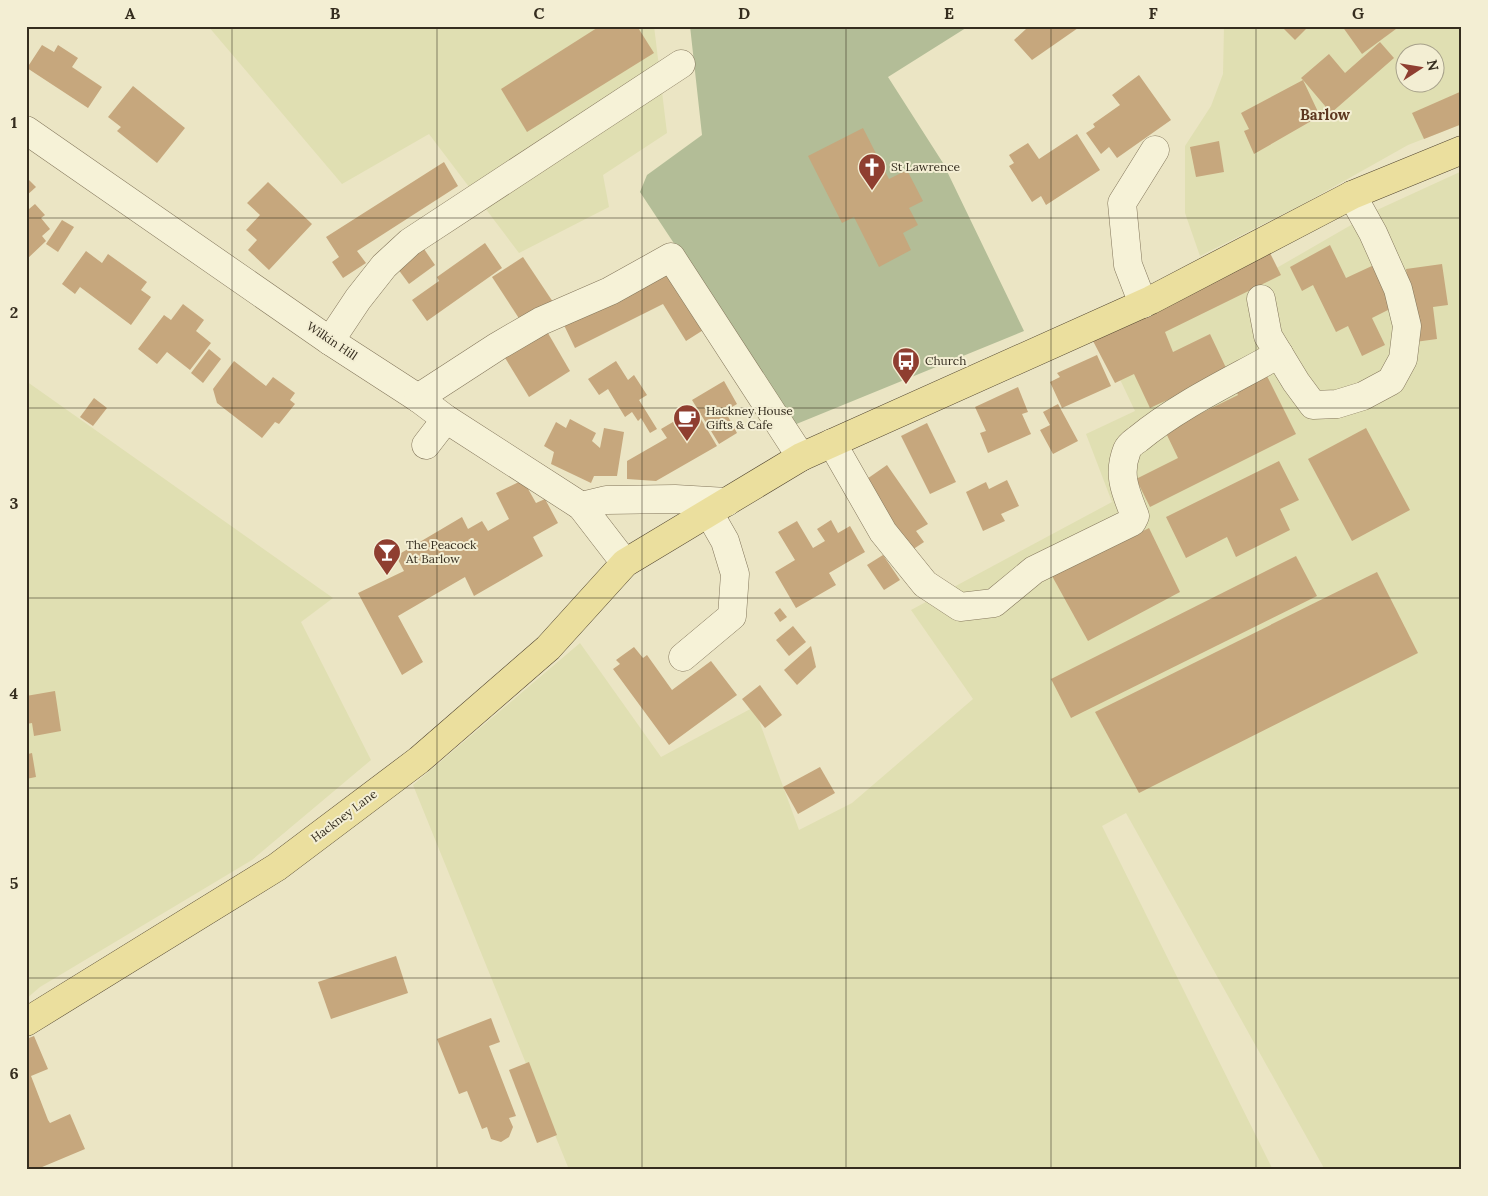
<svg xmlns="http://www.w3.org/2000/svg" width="1488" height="1196" font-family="Lora,serif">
	<rect width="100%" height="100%" fill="#ebe5c4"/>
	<g fill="#e0dfb2" fill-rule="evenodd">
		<polygon points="208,26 654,26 667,133 603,175 609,207 519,253 429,134 342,184"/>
		<path d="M1224 26H1462V124L1408 145 1305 203 1200 256 1185 213V146L1211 106 1223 74ZM1406 52H1436V82H1406Z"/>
		<polygon points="1462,171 1462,1170 1325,1170 1126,813 1102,826 1273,1170 584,1170 568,1167 413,785 580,643 661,757 754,707 799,830 852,803 973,699 911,610 1112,502 1086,434 1135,411 1106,350 1268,273 1377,210"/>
		<polygon points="26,381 333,598 301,622 371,760 252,860 40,987 26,999"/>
	</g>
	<polygon fill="#b3bd97" points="690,26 969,26 888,77 943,163 1024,331 794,425 640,192 647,175 702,135"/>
	<g fill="#c6a77d">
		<polygon points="600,26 637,26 654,53 527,132 501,89"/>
		<polygon points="1023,26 1076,26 1078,28 1032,60 1014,40 1026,29"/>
		<polygon points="1281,26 1309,26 1295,40"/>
		<polygon points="1342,26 1400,26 1362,54"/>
		<polygon points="1380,42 1394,58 1331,113 1303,80 1320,116 1254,154 1244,131 1249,129 1241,113 1303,80 1301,78 1329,54 1345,73"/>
		<polygon points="42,45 54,52 58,45 78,58 72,67 102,87 88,108 27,68"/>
		<polygon points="1139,75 1171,120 1117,158 1109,147 1101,154 1086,133 1095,127 1093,124 1120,105 1112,95"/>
		<polygon points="133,86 185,128 157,163 117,131 121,127 108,117"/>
		<polygon points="1462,91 1462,124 1424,139 1412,113"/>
		<polygon points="863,128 889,179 907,170 923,201 909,208 918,225 903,233 911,250 879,267 854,217 842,223 808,156"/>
		<polygon points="1077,134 1100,170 1046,205 1041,196 1032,202 1009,166 1014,163 1009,155 1028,143 1039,159"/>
		<polygon points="1219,141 1224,172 1196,177 1190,147"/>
		<polygon points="444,162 458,186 357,251 366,263 343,278 332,262 339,257 326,237"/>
		<polygon points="26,177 36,187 26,196"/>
		<polygon points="268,182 312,224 269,270 248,250 257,240 246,230 260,215 247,203"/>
		<polygon points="35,204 45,215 41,218 50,229 42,236 46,241 26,260 26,205 29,209"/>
		<polygon points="62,220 74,227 58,252 46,244"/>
		<polygon points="485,243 502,268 427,321 412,300 439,281 437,277"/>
		<polygon points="1330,245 1346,278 1374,265 1394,307 1372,318 1385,345 1362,356 1348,326 1336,332 1313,285 1302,291 1290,267"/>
		<polygon points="422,246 435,265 409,284 395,265"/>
		<polygon points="86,251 102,263 108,254 147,282 141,290 151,297 131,325 80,287 75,294 62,284"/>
		<polygon points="1269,251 1281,275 1165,332 1173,352 1210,334 1228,372 1150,408 1134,374 1115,383 1093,341"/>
		<polygon points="523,257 553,302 522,323 492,277"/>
		<polygon points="1442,264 1448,305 1433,307 1437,339 1415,342 1406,269"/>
		<polygon points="673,266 708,327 686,341 663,304 575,348 562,321"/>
		<polygon points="183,304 204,320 196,331 211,343 190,370 167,352 157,364 138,349 164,315 171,320"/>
		<polygon points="545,328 570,371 529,397 502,353"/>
		<polygon points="209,349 221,359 203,383 191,373"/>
		<polygon points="1097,355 1111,386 1062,408 1050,382 1060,377 1057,373"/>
		<polygon points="234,361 266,386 273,377 295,393 290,400 295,404 279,424 275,422 262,438 217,403 213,389"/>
		<polygon points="616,361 628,380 634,375 647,395 639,400 657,429 650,433 641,418 638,421 632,412 625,417 608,389 599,395 588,379"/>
		<polygon points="1266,374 1296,434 1150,507 1136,479 1178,458 1165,431 1238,395 1235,389"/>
		<polygon points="724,381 737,404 725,411 737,433 719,444 692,400"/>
		<polygon points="1018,387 1028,412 1022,414 1031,434 988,453 980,433 986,431 975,407"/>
		<polygon points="94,398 107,408 93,426 80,417"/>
		<polygon points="1058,404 1078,441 1053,454 1040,430 1050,425 1043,412"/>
		<polygon points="695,409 717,446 656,481 627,479 627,461 667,438 661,429"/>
		<polygon points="570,419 596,433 592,441 600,448 604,428 624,432 617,476 594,476 591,483 551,464 554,452 544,446 556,422 566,428"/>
		<polygon points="927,423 956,482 930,494 901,436"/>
		<polygon points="1366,428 1410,510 1352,541 1308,459"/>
		<polygon points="1279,461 1299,500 1280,509 1290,530 1236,557 1227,537 1186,558 1166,517"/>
		<polygon points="887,465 928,524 916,531 924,542 912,550 864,481"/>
		<polygon points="523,480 536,503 545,499 558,523 533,537 543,556 474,596 465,577 398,616 423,662 402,675 358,593 404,571 396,556 462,517 468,529 482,521 488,531 509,519 496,493"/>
		<polygon points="1007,480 1019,506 1001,514 1005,521 983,531 966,492 986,482 989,489"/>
		<polygon points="831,520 838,533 850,526 865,552 829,573 836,585 796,608 775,572 795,560 778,532 797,521 813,548 825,541 817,529"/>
		<polygon points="1149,528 1180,592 1088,641 1052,576"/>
		<polygon points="883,555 900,580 884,590 867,565"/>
		<polygon points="1296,556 1317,596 1071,718 1051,679"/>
		<polygon points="1377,572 1418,653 1139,793 1095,712"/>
		<polygon points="780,608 787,617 780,622 774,613"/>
		<polygon points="793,626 806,642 789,656 776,640"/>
		<polygon points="811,646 816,667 797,685 784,670"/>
		<polygon points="634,647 643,658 647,655 672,690 711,661 737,695 669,745 613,669 620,664 616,660"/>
		<polygon points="760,685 782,715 765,728 742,699"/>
		<polygon points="55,691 61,731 34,736 32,723 26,724 26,696"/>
		<polygon points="26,751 28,754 32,753 36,777 26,779"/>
		<polygon points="820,767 835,793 798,814 783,787"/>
		<polygon points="396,956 408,993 331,1019 318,982"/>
		<polygon points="491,1018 500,1042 489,1046 516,1116 509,1118 513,1127 509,1137 501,1142 491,1139 487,1127 482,1129 467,1091 459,1094 437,1039"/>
		<polygon points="34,1036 48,1069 31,1076 48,1120 50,1123 70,1114 85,1149 35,1170 26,1170 26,1146 28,1145 26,1142 26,1039"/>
		<polygon points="529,1062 557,1135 537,1143 509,1070"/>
	</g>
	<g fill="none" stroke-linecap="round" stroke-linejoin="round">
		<g stroke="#84775c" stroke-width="29">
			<g id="minor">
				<polyline points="26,130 330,341 418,398 446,419 581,506 625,563"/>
				<polyline points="1261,299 1268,336 1296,382 1313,405 1337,404 1363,396 1391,381 1403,359 1407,326 1398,289 1373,233 1352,195"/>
				<polyline points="1143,304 1128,265 1122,203 1155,150"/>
				<polyline points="330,341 358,299 384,266 410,242 681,64"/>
				<polyline points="418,398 498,346 541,321 610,291 671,257 801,457"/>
				<path d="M832 443 883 532 925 584 960 607 994 603 1034 570 1132 522 1135 516C1126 493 1117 475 1127 450 1129 445 1134 442 1138 439 1179 405 1233 380 1279 354"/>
				<polyline points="426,445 446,419"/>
				<polyline points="581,506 606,500 675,499 727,502"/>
				<polyline points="683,657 732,616 735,574 725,541 709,513"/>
			</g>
		</g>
		<g stroke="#524530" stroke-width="29">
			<polyline id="major" points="26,1022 277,867 419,760 548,648 625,563 801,457 1151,300 1352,195 1462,150"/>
		</g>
		<use href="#minor" stroke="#f6f2d7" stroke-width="28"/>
		<use href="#major" stroke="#ebdf9e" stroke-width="28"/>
	</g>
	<path fill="none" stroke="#352d1f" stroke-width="1" stroke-opacity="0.55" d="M232 26V1170M437 26V1170M642 26V1170M846 26V1170M1051 26V1170M1256 26V1170M26 218H1462M26 408H1462M26 598H1462M26 788H1462M26 978H1462"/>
	<defs>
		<g id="church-pin" transform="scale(1.4375)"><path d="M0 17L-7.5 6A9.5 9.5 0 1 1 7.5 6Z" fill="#8f3e30" stroke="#f3eed3"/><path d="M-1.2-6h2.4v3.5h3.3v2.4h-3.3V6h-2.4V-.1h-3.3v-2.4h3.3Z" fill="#fff"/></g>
		<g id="bus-pin" transform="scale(1.4375)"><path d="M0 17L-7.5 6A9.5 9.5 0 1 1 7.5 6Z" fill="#8f3e30" stroke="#f3eed3"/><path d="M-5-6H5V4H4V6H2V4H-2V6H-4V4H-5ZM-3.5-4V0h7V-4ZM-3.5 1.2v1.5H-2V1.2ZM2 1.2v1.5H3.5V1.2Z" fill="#fff"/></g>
		<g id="cafe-pin" transform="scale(1.4375)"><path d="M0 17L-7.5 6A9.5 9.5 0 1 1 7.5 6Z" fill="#8f3e30" stroke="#f3eed3"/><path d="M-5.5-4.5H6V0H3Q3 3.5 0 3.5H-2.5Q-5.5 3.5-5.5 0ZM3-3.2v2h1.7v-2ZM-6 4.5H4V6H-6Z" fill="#fff"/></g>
		<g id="bar-pin" transform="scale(1.4375)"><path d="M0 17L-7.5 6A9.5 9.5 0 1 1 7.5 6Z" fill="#8f3e30" stroke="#f3eed3"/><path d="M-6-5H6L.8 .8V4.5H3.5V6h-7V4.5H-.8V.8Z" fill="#fff"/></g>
	</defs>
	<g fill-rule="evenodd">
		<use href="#church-pin" x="872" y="167"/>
		<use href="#bus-pin" x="906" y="361"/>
		<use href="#cafe-pin" x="687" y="418"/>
		<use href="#bar-pin" x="387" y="552"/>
	</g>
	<g text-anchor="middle" stroke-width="4" stroke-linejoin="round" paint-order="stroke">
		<g font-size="12" fill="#352d1f" stroke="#f3eed3" text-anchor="start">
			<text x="891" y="171">St Lawrence</text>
			<text x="925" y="365">Church</text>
			<text x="706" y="415">Hackney House<tspan x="706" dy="14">Gifts &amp; Cafe</tspan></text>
			<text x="406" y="549">The Peacock<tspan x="406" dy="14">At Barlow</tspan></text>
		</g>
		<g font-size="12" fill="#352d1f" stroke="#f3eed3">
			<text transform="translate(332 341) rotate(34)" y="4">Wilkin Hill</text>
			<text transform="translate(344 816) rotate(-37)" y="4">Hackney Lane</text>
		</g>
		<g font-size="15" font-weight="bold" fill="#5e3821" stroke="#f3eed3">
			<text x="1325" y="120">Barlow</text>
		</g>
	</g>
	<rect width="1488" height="1196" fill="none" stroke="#f3eed3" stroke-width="55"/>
	<g transform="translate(1420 68) rotate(78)"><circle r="24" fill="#f3eed3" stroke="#a7a18b"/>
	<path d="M0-4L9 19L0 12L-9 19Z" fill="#8f3e30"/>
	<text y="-8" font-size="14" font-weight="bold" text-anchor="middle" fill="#352d1f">N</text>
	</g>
	<rect x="28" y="28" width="1432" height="1140" fill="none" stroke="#352d1f" stroke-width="2"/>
	<g font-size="16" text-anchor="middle" font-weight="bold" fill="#352d1f">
		<text x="130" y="19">A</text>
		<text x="335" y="19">B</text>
		<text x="539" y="19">C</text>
		<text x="744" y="19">D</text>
		<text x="949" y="19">E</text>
		<text x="1153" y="19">F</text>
		<text x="1358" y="19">G</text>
		<text x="14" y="128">1</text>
		<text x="14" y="318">2</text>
		<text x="14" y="509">3</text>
		<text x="14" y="699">4</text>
		<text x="14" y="889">5</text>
		<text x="14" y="1079">6</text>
	</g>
</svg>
